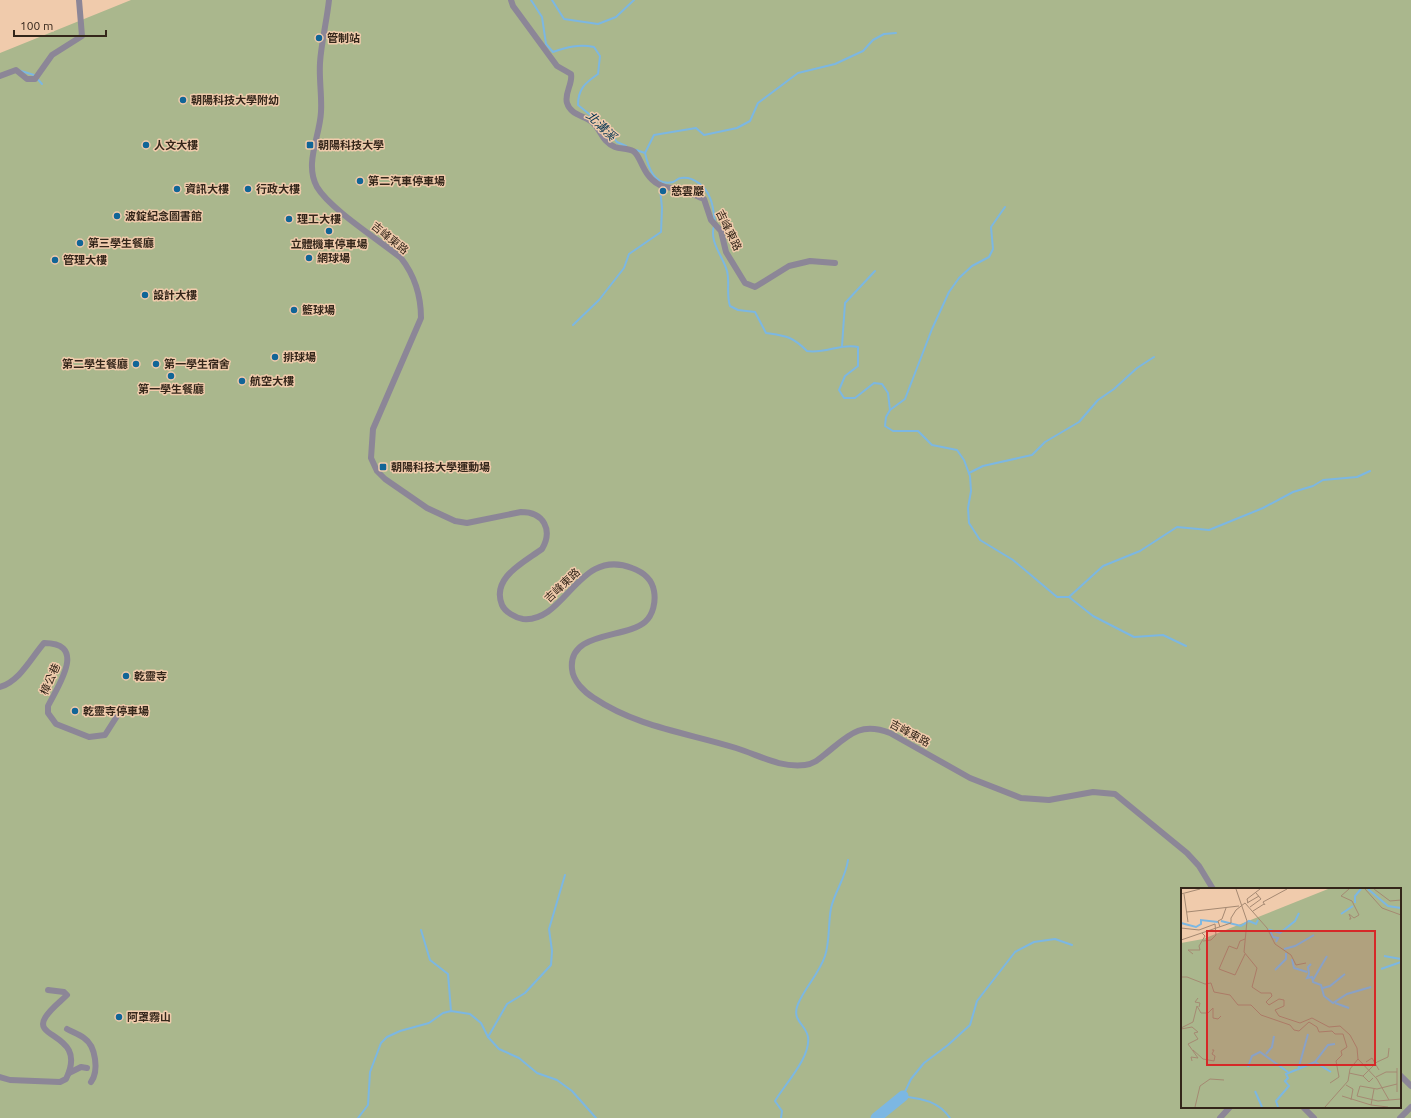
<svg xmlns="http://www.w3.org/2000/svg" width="1411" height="1118" font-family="Ubuntu,'Noto Sans TC',sans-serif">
	<rect width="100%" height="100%" fill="#f0cbac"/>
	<path fill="#aab78d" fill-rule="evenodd" d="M131 0H1411V1118H0V53ZM1182 889H1400V1107H1182Z"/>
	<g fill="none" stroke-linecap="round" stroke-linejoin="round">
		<g stroke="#7cb7e2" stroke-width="2">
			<path d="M531 0 542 17 546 44 553 52C567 47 579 44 594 47L600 56 598 74C585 83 578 89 578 105L605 127 617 142 626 146"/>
			<polyline points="552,0 564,19 598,24 616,17 634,0"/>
			<polyline points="18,70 34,75 42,84"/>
			<path d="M636 150 645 153C648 166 654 187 673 182 676 181 678 178 681 178 694 176 706 187 710 198 713 204 714 215 715 222"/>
			<polyline points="645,153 654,135 696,128 704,135 737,128 750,121 758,103 798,73 835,64 863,51 873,40 884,34 896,33"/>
			<path d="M714 226C709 242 723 256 727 271 730 282 726 294 730 306L738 310 755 312 766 333C786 336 792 336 807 351 825 354 841 343 858 347V366L845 376 839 390 844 398H855L874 383 882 384 888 393 890 410 886 417 885 426 893 431H918L932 445 957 450 964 460 970 476 971 491 968 508 969 523 980 540 1013 560 1057 597H1069L1103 566 1140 551 1177 527 1209 530 1263 508 1293 492 1313 486 1323 480 1357 477 1370 471"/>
			<polyline points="573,325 599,300 624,268 629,254 661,232 662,208 660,188"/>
			<polyline points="842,346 845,303 875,271"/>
			<polyline points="890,410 905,399 932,329 949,292 959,278 972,266 989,257 993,249 991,227 1005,207"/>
			<polyline points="969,473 983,466 1032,455 1045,442 1079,422 1098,400 1114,389 1137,368 1154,357"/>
			<polyline points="1069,597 1093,616 1134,637 1163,635 1186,646"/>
			<polyline points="421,930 430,960 448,974 451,1011"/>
			<polyline points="488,1037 507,1004 525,993 551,965 552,951 549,929 565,875"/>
			<polyline points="358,1118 368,1105 370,1072 381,1043 387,1037 400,1031 429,1023 443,1013 451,1011 470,1014 481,1023 488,1037 499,1049 519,1058 537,1073 557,1080 572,1091 596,1118"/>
			<path d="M781 1118 782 1111 775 1101C785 1084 811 1057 808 1037 806 1024 791 1021 798 1004 805 987 819 974 825 956 830 941 828 924 831 908 835 891 846 877 848 860"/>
			<path d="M950 1118C938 1101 923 1099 903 1096L911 1079 924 1063 948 1045 970 1025 977 1001 1015 952 1034 942 1055 939 1072 945"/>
		</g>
		<polyline stroke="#7cb7e2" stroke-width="11" points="876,1118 903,1096"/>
		<g stroke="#8c8697" stroke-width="6">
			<path d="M329 0C327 20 321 44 320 63 319 80 322 96 321 112 320 136 304 164 317 187 330 209 379 240 401 258 415 276 421 295 421 318L373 429 371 458 377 471 385 479 427 508 455 521 467 523 521 512C544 512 553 530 542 549 523 563 491 578 502 605 505 612 516 618 523 619 566 623 578 547 632 568 643 572 652 579 654 591 656 602 653 615 645 622 625 639 568 631 572 669 573 681 584 692 594 698 637 727 688 733 736 748 759 755 779 768 805 765 813 764 818 760 824 755 848 736 859 721 890 733L970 778 1021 798 1049 800 1093 792 1115 794 1187 853 1199 866 1213 889"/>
			<path d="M511 0 513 6 557 66 571 74C573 84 564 93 567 103 571 116 585 115 593 123 602 131 601 141 615 147 620 149 628 148 633 151 641 155 642 175 658 184 664 188 672 188 679 189 687 191 696 196 704 199L711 220 721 231 726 252 745 283 755 287 789 266 810 261 835 263"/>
			<polyline points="0,76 16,70 27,79 35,79 52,55 82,36 79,0"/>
			<path d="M0 687C20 681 31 658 44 643 88 643 58 686 48 706V713L56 724 89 737 105 735 119 713"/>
			<path d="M67 1029C72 1032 79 1034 84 1038 96 1046 99 1071 91 1082"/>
			<polyline points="69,1073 81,1067 87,1068"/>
			<polyline points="1400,1075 1411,1086"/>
			<path d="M0 1077 10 1080 60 1082 66 1079C88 1034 32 1039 45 1018 50 1009 60 1002 67 995L64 992 48 990"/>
			<polyline points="1303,1107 1314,1118"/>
			<polyline points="1220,1118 1230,1107"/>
			<polyline points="1400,1118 1411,1107"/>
		</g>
	</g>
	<g fill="#116597" stroke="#f0cbac" stroke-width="1.5">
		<circle cx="319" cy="38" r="4"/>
		<circle cx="183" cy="100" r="4"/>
		<circle cx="146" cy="145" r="4"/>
		<rect x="306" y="141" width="8" height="8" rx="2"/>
		<circle cx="360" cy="181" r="4"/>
		<circle cx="177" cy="189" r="4"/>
		<circle cx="248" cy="189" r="4"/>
		<circle cx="663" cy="191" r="4"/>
		<circle cx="117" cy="216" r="4"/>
		<circle cx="289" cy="219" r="4"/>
		<circle cx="329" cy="231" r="4"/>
		<circle cx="80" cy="243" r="4"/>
		<circle cx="309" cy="258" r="4"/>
		<circle cx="55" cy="260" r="4"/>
		<circle cx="145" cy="295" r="4"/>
		<circle cx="294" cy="310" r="4"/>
		<circle cx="275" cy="357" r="4"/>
		<circle cx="136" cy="364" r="4"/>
		<circle cx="156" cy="364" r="4"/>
		<circle cx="171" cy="376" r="4"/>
		<circle cx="242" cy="381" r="4"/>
		<rect x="379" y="463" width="8" height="8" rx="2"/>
		<circle cx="126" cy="676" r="4"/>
		<circle cx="75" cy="711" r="4"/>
		<circle cx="119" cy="1017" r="4"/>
	</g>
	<g text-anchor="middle" stroke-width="3" stroke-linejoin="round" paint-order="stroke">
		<g font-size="11" font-weight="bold" fill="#34261a" stroke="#f0cbac" text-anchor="start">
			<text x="327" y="42">管制站</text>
			<text x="191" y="104">朝陽科技大學附幼</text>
			<text x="154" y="149">人文大樓</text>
			<text x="318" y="149">朝陽科技大學</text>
			<text x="368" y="185">第二汽車停車場</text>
			<text x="185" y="193">資訊大樓</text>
			<text x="256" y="193">行政大樓</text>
			<text x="671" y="195">慈雲巖</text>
			<text x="125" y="220">波錠紀念圖書館</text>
			<text x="297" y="223">理工大樓</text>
			<text x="88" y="247">第三學生餐廳</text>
			<text x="329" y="248" text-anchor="middle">立體機車停車場</text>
			<text x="317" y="262">網球場</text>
			<text x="63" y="264">管理大樓</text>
			<text x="153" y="299">設計大樓</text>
			<text x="302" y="314">籃球場</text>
			<text x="283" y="361">排球場</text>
			<text x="128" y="368" text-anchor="end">第二學生餐廳</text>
			<text x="164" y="368">第一學生宿舍</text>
			<text x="250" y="385">航空大樓</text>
			<text x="171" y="393" text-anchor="middle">第一學生餐廳</text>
			<text x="391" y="471">朝陽科技大學運動場</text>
			<text x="134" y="680">乾靈寺</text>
			<text x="83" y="715">乾靈寺停車場</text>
			<text x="127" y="1021">阿罩霧山</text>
		</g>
		<g font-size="11" fill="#34261a" stroke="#f0cbac">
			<text transform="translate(729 230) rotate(64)" y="4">吉峰東路</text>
			<text transform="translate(390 238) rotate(39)" y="4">吉峰東路</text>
			<text transform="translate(562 585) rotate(-43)" y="4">吉峰東路</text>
			<text transform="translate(50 679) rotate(-66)" y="4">樟公巷</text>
			<text transform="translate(910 733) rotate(28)" y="4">吉峰東路</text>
		</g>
		<g font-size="12" font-style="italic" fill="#043552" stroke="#f0cbac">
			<text transform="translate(601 126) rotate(44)" y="4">北溝溪</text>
		</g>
	</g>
	<g transform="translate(1181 888)">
		<rect width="220" height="220" fill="#f0cbac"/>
		<path d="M147 1H220V219H0V55L22 51Z" fill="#aab78d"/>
		<path fill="none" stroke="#7cb7e2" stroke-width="2" d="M187 1 207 18 220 20M174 15V8L180 1M160 26 172 18M40 33 60 38 68 33 75 36 77 32M0 35 15 39 20 36V32L37 34M88 41 92 49 97 50 95 54M89 42 99 45 114 33 118 25M103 61 114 58 133 47M203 68 220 71M111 71 113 80 126 84M130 76 127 79 128 86 126 90 131 89 132 94 140 97 143 108 152 115 166 106 190 99M200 81 220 74M94 82 105 71V65M132 92 146 68M142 100 149 98 164 86M154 115 168 120M85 166 91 159 93 148M67 179 71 168 79 164 107 184M117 182 127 146M150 184 134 174 147 157 154 156M74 203 81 219M97 219 95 213 108 198 104 193 107 190 105 186 134 174"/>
		<path fill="none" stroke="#a58972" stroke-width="1" d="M55 1 66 33 63 64 76 80 71 99 80 105H90L91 108 85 114 88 117 98 111 103 112V118L94 122 98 128 119 135 131 130 148 139 159 138 169 147 176 160 177 171 169 181 167 193 144 219M184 1 201 20 220 27M193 1 209 13 220 12M0 6 19 1M3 6 7 34M66 15 78 8M67 15 66 11 79 1M84 17 82 14 106 1M69 19 80 11 75 5M72 23 83 16M6 24 58 18M168 31H170L168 26 173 30 178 27 171 13 160 8 168 1M39 39 37 33 41 31 45 20M0 40 18 42 34 36 35 47 30 52 22 53M0 52 50 35V30L55 22 64 15 86 40 94 56 110 67 115 77 125 75M12 66 7 62H19L18 58 24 48 21 45M64 66 54 87 38 81 48 58 56 61 59 53 64 51M0 89H6L24 96 30 95 33 104 49 107 57 117H70L80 127 109 137 113 142 118 143 128 134 136 139 138 144 151 143 154 146H162L166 159 160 163 161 167 155 173 158 189 149 195M17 110 14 114 19 115 18 119M0 140 12 134 16 118 20 125H27L32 120V130L37 131 40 128M0 141 11 139 17 144 13 145 17 151 7 156 17 170 10 169 11 173M12 162 22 171 33 173 34 168 31 166 33 162H31M177 171 196 191 208 212M185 174 191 170 198 182M168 185 182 188 188 194 192 190M182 188 196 174 207 169 208 160M195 189 205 184H216M216 196 196 201 179 198 176 208 197 213 220 211M165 197 172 201 170 212M216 204V180M161 208 190 217 207 219M190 217 193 201M14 219 19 198 29 191 43 192"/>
		<path fill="#d62828" fill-opacity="0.15" stroke="#d62828" stroke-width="2" d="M26 43H194V177H26Z"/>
		<rect width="220" height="220" fill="none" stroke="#34261a" stroke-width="2"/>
	</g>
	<path d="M14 30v6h92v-6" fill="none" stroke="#34261a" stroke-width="2"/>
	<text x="20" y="30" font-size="12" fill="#34261a" stroke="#f0cbac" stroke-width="3" paint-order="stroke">100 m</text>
</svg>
